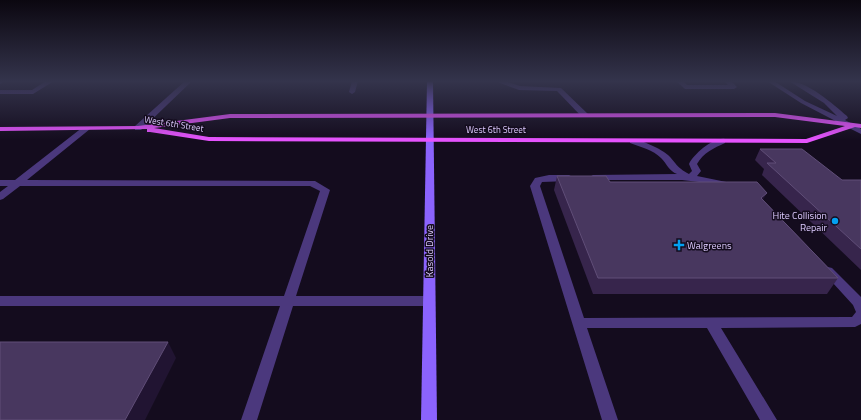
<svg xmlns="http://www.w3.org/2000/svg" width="861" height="420" font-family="'Titillium Web',sans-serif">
	<rect width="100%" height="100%" fill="#140c1e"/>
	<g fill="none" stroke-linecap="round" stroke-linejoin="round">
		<g fill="#4b387d" fill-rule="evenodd">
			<polygon points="0,81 5,81 0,84"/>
			<polygon points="46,81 54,81 33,94 0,94 0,90 32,90"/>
			<polygon points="185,81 192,81 141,130 135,130 135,126"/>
			<polygon points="352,81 358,81 355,92 352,94 349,92"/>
			<polygon points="495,81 505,81 520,86 561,88 589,115 585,117 582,117 557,91 519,90"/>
			<polygon points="676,81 683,81 687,85 728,85 724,81 731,81 737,87 734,89 685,89"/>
			<path d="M767 81H774L805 101 837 116 824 103 789 81C807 81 833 104 847 116L848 118 845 120 856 126 852 128H849L801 103Z"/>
			<polygon points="83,127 89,127 90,129 27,180 315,181 330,190 296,296 429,296 433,298 435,301 433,304 429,306 293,306 257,420 241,420 280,306 0,306 0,296 284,296 320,191 310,186 20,186 3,199 0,200 0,192 8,186 0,186 0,180 15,180"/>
			<path d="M630 139C638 138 662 149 668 155 677 164 676 167 689 174L692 171 689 164C694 154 713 137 725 139V143C714 148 703 153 697 164L701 171 697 176 736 184 738 186 733 189 716 184 682 180H590L588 178 593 175 677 174C669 171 667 164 661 158 653 150 641 147 630 143Z"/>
			<polygon points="549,175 569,175 574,178 569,181 542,182 540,186 584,318 852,317 856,312 853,305 822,271 824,268 828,267 832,268 861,297 861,324 855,327 721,328 777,420 760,420 707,328 587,328 618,420 602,420 530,186 535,178"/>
		</g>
		<polygon fill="#4b387d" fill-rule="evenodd" points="849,124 855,124 861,129 861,134 849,128"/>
		<polygon fill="#8b63fd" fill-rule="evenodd" points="427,81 433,81 437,420 421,420"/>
		<path fill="#e553fd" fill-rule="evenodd" d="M775 113 861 124V128L855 127 807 143 209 141 150 132H147V129L0 131V127L138 126 230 114ZM775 117 845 126 806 139 209 137 154 128 230 118Z"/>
	</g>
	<g fill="#37254c">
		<polygon points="760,149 842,180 861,180 861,270 762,175 764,169 755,160"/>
		<polygon points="557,176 763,200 838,278 827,294 593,294 554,190"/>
	</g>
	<g fill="#211432">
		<polygon points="767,193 759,207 761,198"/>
		<polygon points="168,342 176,358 145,420 125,420"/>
	</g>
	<g fill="#48375f" stroke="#604e78">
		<polygon points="760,149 802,149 842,180 861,180 861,249 767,163 776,163"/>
		<polygon points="557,176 606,176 610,182 757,182 767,193 761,198 838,278 598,278"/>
		<polygon points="0,342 168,342 125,420 0,420"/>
	</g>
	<linearGradient id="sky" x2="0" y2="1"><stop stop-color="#0b0710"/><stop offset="0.58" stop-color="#34344c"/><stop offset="1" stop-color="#34344c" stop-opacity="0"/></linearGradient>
	<rect width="861" height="140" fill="url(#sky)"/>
	<g fill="#03a1f2" stroke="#140c1e" stroke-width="1.5">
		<circle cx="835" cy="221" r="4"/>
		<path d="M677 239h4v4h4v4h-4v4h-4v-4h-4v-4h4z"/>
	</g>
	<g text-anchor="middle" stroke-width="3" stroke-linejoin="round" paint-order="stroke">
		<g font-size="9" fill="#ddcafe" stroke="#140c1e">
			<text transform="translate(174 124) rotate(9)" y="3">West 6th Street</text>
			<text x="496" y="133">West 6th Street</text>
		</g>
		<g font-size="10" fill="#ddcafe" stroke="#140c1e" text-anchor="end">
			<text x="827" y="219">Hite Collision<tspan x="827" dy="12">Repair</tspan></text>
			<text x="687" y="249" text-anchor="start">Walgreens</text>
		</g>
		<g font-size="10" fill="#ddcafe" stroke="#140c1e">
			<text transform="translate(429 251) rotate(-90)" y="4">Kasold Drive</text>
		</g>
	</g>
</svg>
